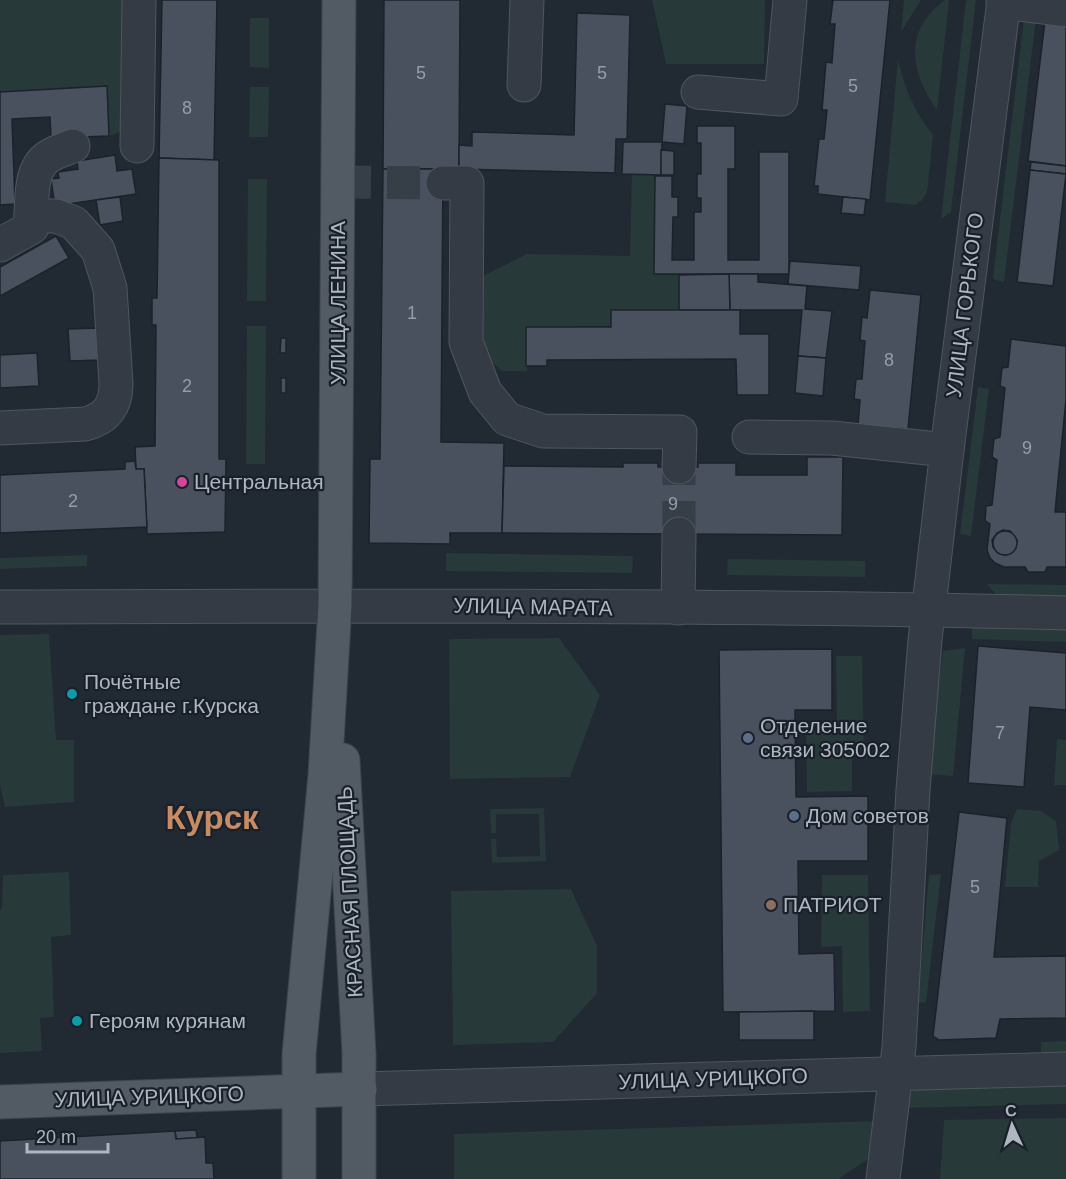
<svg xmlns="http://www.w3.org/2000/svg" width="1066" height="1179" font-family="Arial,sans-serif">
	<rect width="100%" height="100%" fill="#212933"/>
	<g fill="#273939">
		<polygon points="0,0 129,0 122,131 109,136 107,86 0,92"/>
		<polygon points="652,0 765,0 764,64 666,64"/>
		<polygon points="904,0 921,0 901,32"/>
		<path d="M945 0H949L937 110C910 72 903 30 945 0Z"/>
		<polygon points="966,0 976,0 951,212 941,219"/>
		<polygon points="250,18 269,18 269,68 250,67"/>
		<polygon points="1024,18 1036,19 1004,282 996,280 993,278"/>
		<path d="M898 60C905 88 914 112 933 135L927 192 922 200 915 205 885 202Z"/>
		<polygon points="250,87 269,87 268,137 249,137"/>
		<polygon points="632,174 654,175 654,274 679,275 679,310 612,310 613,326 526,327 527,371 502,371 484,355 480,343 481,277 527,254 630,256"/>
		<polygon points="248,179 267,179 266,301 247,301"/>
		<polygon points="247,326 266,326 265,464 246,464"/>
		<polygon points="978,387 989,389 971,536 960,534"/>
		<polygon points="446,553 633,556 632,573 446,571"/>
		<polygon points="87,555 87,566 0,569 0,558"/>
		<polygon points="728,559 865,561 865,577 727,575"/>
		<polygon points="987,584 1066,585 1066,600 996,595"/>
		<polygon points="972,623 1066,626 1066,642 972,639"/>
		<polygon points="49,634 56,740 74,740 74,802 5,807 0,785 0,635"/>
		<polygon points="559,638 600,695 570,777 450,779 449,639"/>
		<polygon points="965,648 953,776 928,774 943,651"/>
		<polygon points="836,656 862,656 864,749 852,750 852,791 807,792 806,722 837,722"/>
		<polygon points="1057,739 1066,740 1066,785 1054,785"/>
		<polygon points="544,808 546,861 492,863 491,839 496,839 497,857 540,856 539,814 496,814 496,833 491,833 490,809"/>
		<polygon points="1017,809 1041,811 1056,821 1059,850 1039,861 1038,887 1005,887 1011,823"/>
		<polygon points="69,872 71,935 51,937 54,1017 40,1018 42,1051 0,1053 0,910 2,908 3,875"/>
		<polygon points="941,874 926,1003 918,1002 929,875"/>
		<polygon points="822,875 868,875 870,1011 843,1012 842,946 821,947"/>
		<polygon points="571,889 597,946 597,993 553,1042 453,1045 451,891"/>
		<polygon points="1066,1041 1066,1056 1041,1056 1041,1042"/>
		<path d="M1066 1084V1104L904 1108C905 1097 909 1092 919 1089Z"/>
		<polygon points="1066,1118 1066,1179 940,1179 944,1120"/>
		<polygon points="878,1121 873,1156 838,1179 454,1179 454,1134"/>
	</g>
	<g fill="#48515d" stroke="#1c222b" stroke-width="1.5" fill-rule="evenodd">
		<polygon points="162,0 217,0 214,160 159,158"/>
		<polygon points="384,0 460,0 459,169 383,169"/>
		<polygon points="833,0 890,0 870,200 818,194 818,186 814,186 819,139 824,139 827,110 822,110 826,62 832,63 835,24 830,24"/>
		<polygon points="577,13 630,15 627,139 616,139 615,173 459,169 459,145 472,146 472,132 574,135"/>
		<polygon points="1045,21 1066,23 1066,166 1028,161"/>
		<polygon points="107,86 109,136 51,138 50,117 12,119 15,204 0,205 0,92"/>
		<polygon points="665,104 687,106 684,144 662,142"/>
		<polygon points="697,126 735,126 735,169 728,169 728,260 759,260 759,152 789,152 789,274 654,274 655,176 672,176 672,197 678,197 678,217 673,217 672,260 694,260 694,212 701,212 701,198 697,198 697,174 701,174 701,143 697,143"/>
		<polygon points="623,142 662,142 661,175 622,174"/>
		<polygon points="661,150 674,151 674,175 661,175"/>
		<polygon points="115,155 117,171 132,169 136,194 55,206 51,179 59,178 58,172 78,169 77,161"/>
		<polygon points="159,158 219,160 219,459 226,459 225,532 147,534 144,469 136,469 135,447 155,446 156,325 152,325 152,298 157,298"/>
		<polygon points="1031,162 1066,166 1066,174 1030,170"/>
		<polygon points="383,169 443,169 441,442 504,443 502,533 450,533 450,544 369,543 370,459 380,459"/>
		<polygon points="1030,170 1066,174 1053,286 1017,282"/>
		<polygon points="120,197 123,221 100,225 96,200"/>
		<polygon points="843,197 866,199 864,215 841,213"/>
		<polygon points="56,236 69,258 0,296 0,267"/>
		<polygon points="790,261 861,266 859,290 788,284"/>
		<polygon points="729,274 758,274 758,282 807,286 805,309 832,311 826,358 798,356 802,310 730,310"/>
		<polygon points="729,274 730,310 679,310 679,275"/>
		<polygon points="870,290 921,295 908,429 858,425 860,400 854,399 856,379 862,379 865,341 860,340 862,317 867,318"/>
		<polygon points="611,310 740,310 740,334 769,334 769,395 737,395 736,359 547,360 547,366 526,366 526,327 611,327"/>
		<polygon points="99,328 100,360 70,361 68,329"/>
		<polygon points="281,338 286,338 286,353 280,353"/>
		<path d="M1011 339 1066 346V399L1055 512H1066V567H1047L1045 572H1028L1025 567H1004L995 563 990 558 987 550 990 524 985 521 986 506 992 505 997 460 992 457 994 439 1000 437 1005 388 1000 386 1002 368 1008 367ZM1003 530 1010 531 1017 540 1016 548 1010 554 1004 555 998 553 993 547 992 540 997 533Z"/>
		<polygon points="37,353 39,386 0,388 0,355"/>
		<polygon points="798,356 826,358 823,396 795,393"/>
		<rect x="281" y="378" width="5" height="15"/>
		<polygon points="807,457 843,457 842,535 502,533 504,466 623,467 623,463 658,463 658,467 698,467 698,463 736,463 736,475 807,475"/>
		<polygon points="135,461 136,469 144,469 147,527 0,533 0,475 125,469 125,462"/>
		<circle cx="1005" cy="543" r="12"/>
		<polygon points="978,646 1066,653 1066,710 1030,707 1024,787 968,783"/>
		<polygon points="832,649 832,710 795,710 796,797 868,796 868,861 798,861 799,954 834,953 835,1011 723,1012 719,650"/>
		<polygon points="959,812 1007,818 994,957 1066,956 1066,1018 1000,1019 996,1038 939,1040 933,1036"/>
		<polygon points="814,1011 814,1040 739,1040 739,1012"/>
		<polygon points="196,1130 197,1138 176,1139 175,1131"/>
		<polygon points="175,1131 176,1139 205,1137 206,1163 213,1163 214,1179 0,1179 0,1141"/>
	</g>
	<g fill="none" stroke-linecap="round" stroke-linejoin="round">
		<g stroke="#363e48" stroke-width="33" stroke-dasharray="33 16" stroke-linecap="butt">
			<polyline points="338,182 443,183"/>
			<polyline points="679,534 679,467"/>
		</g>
		<g stroke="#4f565f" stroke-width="35">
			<g id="minor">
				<polyline points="1003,2 1066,10"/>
				<polyline points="524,85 527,0"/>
				<polyline points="698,92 781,99 790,0"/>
				<polyline points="137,146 139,0"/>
				<polyline points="443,183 467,183 466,342 485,392 507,419 543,431 680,432 679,467"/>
				<path d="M31 216C32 196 30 166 51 155 58 151 66 149 73 146"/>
				<path d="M0 245 32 227 31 216H56L74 223 98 250 110 288 116 384C116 406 106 419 85 424L0 428"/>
				<polyline points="749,437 832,438 947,450"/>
				<path d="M0 607C355 606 711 604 1066 613"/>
				<polyline points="678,608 679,534"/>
				<polyline points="360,1089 1066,1069"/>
				<polyline points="883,1179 899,1047 913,790 925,640 947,450 1004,0"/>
			</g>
		</g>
		<g stroke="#3e444e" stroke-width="35">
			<g id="major">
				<polyline points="343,760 359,1053 359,1179"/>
				<polyline points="0,1102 360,1089"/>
				<polyline points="299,1179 299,1054 325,775 335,605 339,0"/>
			</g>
		</g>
		<use href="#minor" stroke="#343b44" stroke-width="33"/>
		<use href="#major" stroke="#525a64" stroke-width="33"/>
	</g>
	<circle fill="#d1479c" stroke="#1a2029" stroke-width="2" cx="182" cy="482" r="6"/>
	<g fill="#0f9aa8" stroke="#1a2029" stroke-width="2">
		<circle cx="72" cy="694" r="6"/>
		<circle cx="77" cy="1021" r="6"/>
	</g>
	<g fill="#5c6f8a" stroke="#1a2029" stroke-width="2">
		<circle cx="748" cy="738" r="6"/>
		<circle cx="794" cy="816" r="6"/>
	</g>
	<circle fill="#8d6e63" stroke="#1a2029" stroke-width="2" cx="771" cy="905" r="6"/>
	<g text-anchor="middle" stroke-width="4.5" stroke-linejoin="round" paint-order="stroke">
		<g font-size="18" fill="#949da8">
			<text x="421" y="79">5</text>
			<text x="602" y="79">5</text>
			<text x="853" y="92">5</text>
			<text x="187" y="114">8</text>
			<text x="412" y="319">1</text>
			<text x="889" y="366">8</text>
			<text x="187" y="392">2</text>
			<text x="1027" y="454">9</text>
			<text x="73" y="507">2</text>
			<text x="673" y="510">9</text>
			<text x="1000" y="739">7</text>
			<text x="975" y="893">5</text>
		</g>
		<g font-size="21" fill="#aeb6c1" stroke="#1a2029">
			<text transform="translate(338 303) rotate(-90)" y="7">УЛИЦА ЛЕНИНА</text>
			<text transform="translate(965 305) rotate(-83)" y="7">УЛИЦА ГОРЬКОГО</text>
			<text transform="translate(533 607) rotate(1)" y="7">УЛИЦА МАРАТА</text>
			<text transform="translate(350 892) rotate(-93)" y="7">КРАСНАЯ ПЛОЩАДЬ</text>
			<text transform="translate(713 1079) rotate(-2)" y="7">УЛИЦА УРИЦКОГО</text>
			<text transform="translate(149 1097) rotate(-2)" y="7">УЛИЦА УРИЦКОГО</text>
		</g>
		<g font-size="21" fill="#aeb6c1" stroke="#1a2029" text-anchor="start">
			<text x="194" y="489">Центральная</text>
			<text x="84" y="689">Почётные<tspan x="84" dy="24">граждане г.Курска</tspan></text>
			<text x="760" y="733">Отделение<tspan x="760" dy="24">связи 305002</tspan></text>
			<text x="806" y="823">Дом советов</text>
			<text x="783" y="912">ПАТРИОТ</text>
			<text x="89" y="1028">Героям курянам</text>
		</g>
		<g font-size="33" font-weight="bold" fill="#c78c64" stroke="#1a2029">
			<text x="212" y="829">Курск</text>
		</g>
	</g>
	<g transform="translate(1012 1125) rotate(356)" stroke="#1a2029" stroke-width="4.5" paint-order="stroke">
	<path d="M0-4.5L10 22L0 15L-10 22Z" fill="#aeb6c1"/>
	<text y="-9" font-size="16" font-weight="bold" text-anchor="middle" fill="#aeb6c1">С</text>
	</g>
	<path d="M27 1143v9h81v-9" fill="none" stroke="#aeb6c1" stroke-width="3"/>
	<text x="36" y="1143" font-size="18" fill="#aeb6c1" stroke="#1a2029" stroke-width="4.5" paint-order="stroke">20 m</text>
</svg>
